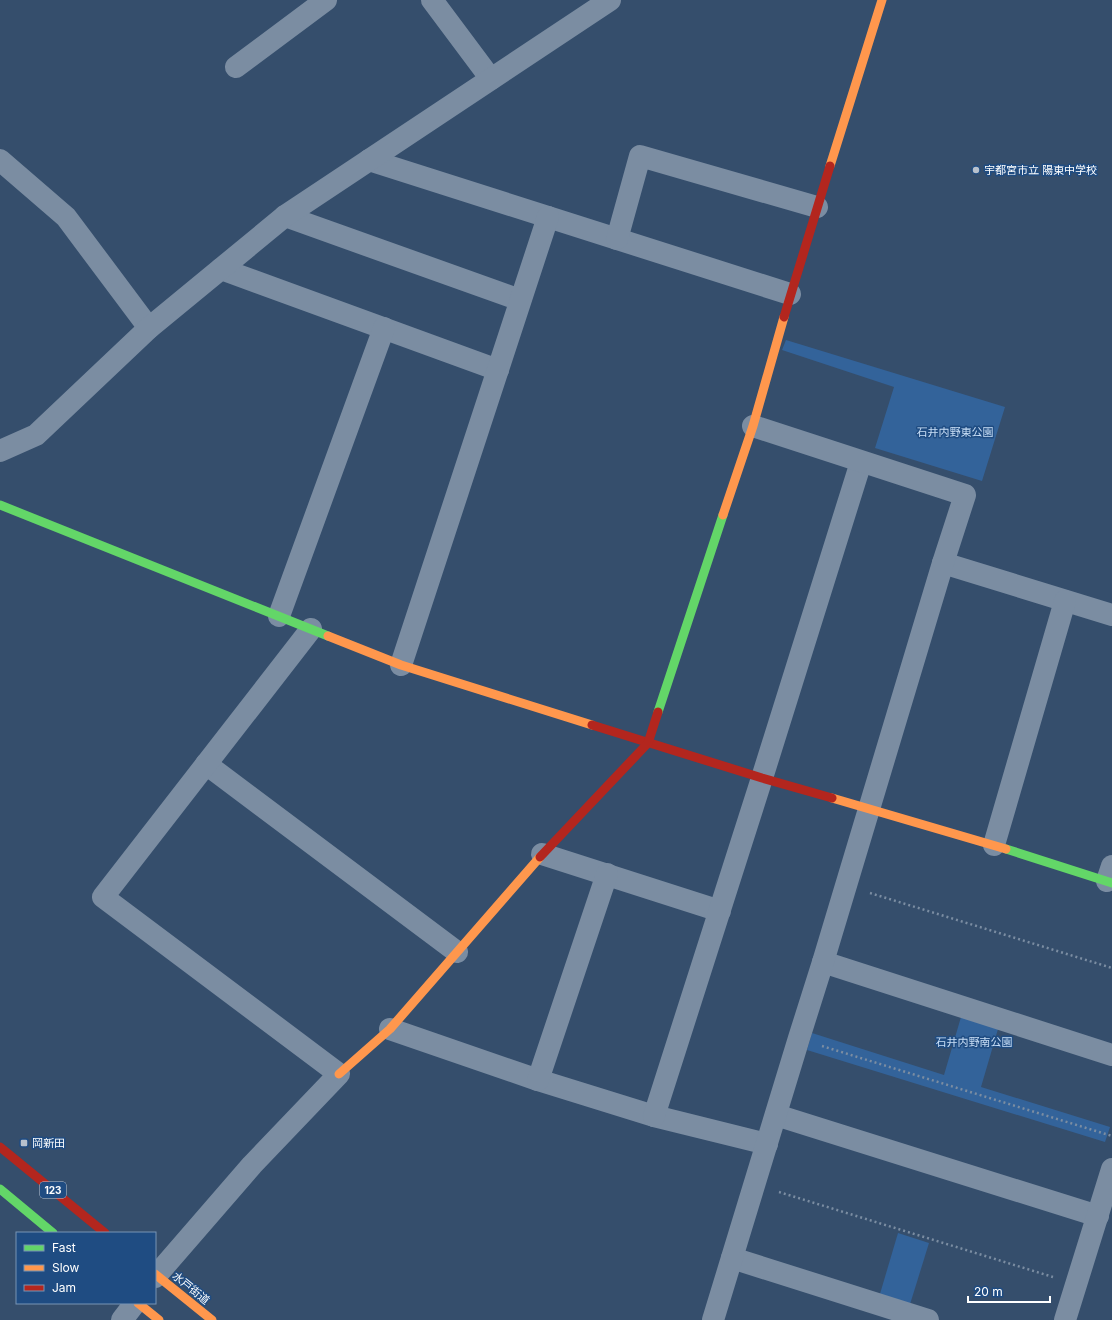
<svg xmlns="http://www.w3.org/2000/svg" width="1112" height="1320" font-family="Inter,'Noto Sans JP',sans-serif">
	<rect width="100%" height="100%" fill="#354e6c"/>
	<g fill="#33639a">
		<polygon points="786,340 1005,407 982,481 875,448 894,387 782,350"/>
		<polygon points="961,1017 998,1029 981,1087 1110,1127 1105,1142 807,1050 812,1033 944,1075"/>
		<polygon points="898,1233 929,1243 907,1314 877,1304"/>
	</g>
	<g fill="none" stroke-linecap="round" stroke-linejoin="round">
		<g stroke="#7b8da2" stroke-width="2.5" stroke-dasharray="2 3" stroke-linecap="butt">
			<polyline points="870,893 1112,968"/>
			<polyline points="822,1046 1112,1136"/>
			<polyline points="779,1192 1053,1277"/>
		</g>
		<g stroke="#7b8da2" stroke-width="22">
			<polyline points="432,0 491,79"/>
			<polyline points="236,67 326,0"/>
			<polyline points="0,160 66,217 149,328"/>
			<polyline points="369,160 790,294"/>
			<polyline points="285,216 520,300"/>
			<polyline points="617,239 640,156 817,207"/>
			<polyline points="221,269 498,370"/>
			<polyline points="0,451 36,435 149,328 285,216 610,0"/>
			<polyline points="943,563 1112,615"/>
			<polyline points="279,616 384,328"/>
			<polyline points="401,665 548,217"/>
			<polyline points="206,764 457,952"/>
			<polyline points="994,845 1065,601"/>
			<polyline points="542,854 720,911"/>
			<polyline points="1107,881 1112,866"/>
			<polyline points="823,962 1112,1055"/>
			<polyline points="390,1029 538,1080 654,1116 767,1144"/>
			<polyline points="538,1080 607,874"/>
			<polyline points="776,1115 1098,1216"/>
			<polyline points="654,1116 762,778 861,462"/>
			<polyline points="732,1258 928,1320"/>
			<polyline points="155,1277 252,1165 339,1074 103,897 311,629"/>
			<polyline points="122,1320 135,1303"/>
			<polyline points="713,1320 799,1038 823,962 943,563 965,495 753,426"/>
			<polyline points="1065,1320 1112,1169"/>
		</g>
		<g stroke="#63d668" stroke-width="9">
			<polyline points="0,505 328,636"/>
			<polyline points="658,712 723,515"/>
			<polyline points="1006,849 1112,883"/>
			<polyline points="0,1189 53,1233"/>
		</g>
		<g stroke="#ff974d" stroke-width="9">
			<polyline points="830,166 882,0"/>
			<polyline points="723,515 753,426 784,317"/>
			<polyline points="328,636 401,665 592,725"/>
			<polyline points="832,798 1006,849"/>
			<polyline points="339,1074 390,1029 540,857"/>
			<polyline points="155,1274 212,1320"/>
			<polyline points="138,1303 159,1320"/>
		</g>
		<g stroke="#b3261e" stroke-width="9">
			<polyline points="784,317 830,166"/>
			<polyline points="592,725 762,778 832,798"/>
			<polyline points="540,857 648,743 658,712"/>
			<polyline points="0,1147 105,1233"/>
		</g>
	</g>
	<g fill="#b8c1cc" stroke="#1f4c82" stroke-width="1.5">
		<circle cx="976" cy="170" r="4"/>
		<rect x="20" y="1139" width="8" height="8" rx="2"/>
	</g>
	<g text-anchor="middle" stroke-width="3" stroke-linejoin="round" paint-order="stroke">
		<rect fill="#1f4c82" stroke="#bcc9da" stroke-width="1" x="40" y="1182" width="26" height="16" rx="3"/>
		<g font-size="10" font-weight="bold" fill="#fff">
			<text x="53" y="1194">123</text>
		</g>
		<g font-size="11" fill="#fff" stroke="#1f4c82" text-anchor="start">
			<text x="984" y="174">宇都宮市立 陽東中学校</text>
			<text x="32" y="1147">岡新田</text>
		</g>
		<g font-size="11" fill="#c9dff7" stroke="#1f4c82">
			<text x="955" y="436">石井内野東公園</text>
			<text x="974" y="1046">石井内野南公園</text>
		</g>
		<g font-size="11" fill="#fff" stroke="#1f4c82">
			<text transform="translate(191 1288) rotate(39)" y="4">水戸街道</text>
		</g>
	</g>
	<rect x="16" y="1232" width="140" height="72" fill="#1f4c82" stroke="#7994b4"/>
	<rect x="24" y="1245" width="20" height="6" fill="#63d668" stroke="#7994b4"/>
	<text x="52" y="1252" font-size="12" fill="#ffffff">Fast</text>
	<rect x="24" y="1265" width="20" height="6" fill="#ff974d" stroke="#7994b4"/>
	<text x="52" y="1272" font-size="12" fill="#ffffff">Slow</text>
	<rect x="24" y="1285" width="20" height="6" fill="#b3261e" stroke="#7994b4"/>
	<text x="52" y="1292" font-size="12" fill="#ffffff">Jam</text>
	<path d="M968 1296v6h82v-6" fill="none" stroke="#ffffff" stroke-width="2"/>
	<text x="974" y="1296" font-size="12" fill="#ffffff" stroke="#1f4c82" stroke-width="3" paint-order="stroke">20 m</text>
</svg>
